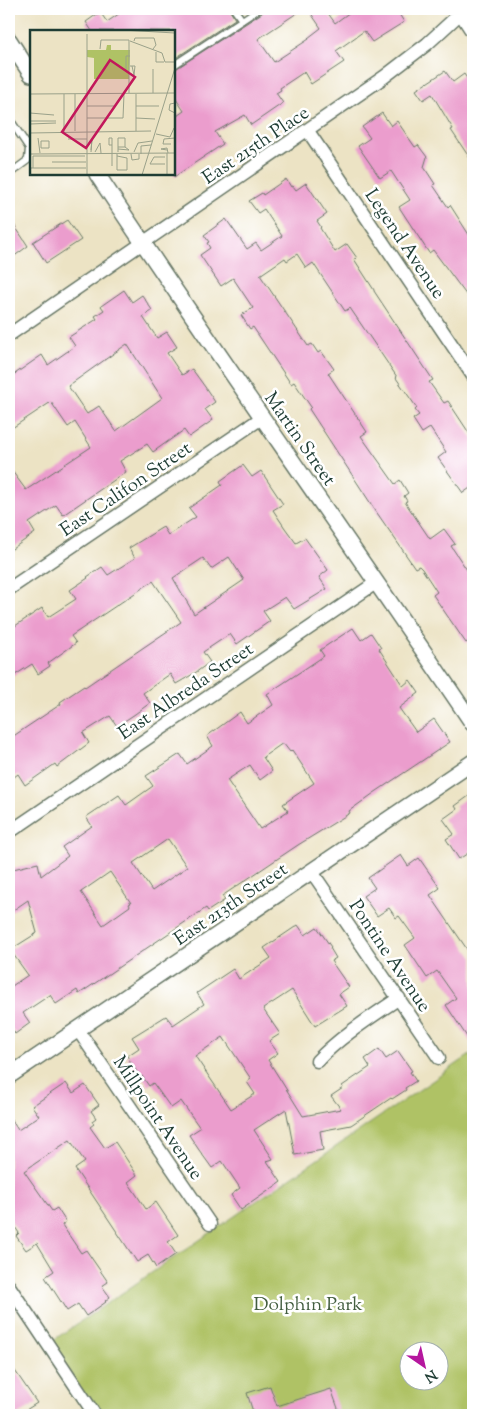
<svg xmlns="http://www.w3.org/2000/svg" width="482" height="1424" font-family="'Sorts Mill Goudy',serif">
	<rect width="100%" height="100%" fill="#fff"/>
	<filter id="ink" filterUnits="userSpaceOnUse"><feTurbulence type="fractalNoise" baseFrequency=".02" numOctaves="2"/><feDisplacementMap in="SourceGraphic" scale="10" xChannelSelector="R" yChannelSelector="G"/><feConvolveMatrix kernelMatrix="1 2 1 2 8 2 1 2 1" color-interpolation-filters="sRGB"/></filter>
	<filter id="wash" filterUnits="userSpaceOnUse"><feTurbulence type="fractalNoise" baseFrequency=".0096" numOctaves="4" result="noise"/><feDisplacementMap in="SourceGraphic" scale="20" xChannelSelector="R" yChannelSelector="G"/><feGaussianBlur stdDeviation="1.12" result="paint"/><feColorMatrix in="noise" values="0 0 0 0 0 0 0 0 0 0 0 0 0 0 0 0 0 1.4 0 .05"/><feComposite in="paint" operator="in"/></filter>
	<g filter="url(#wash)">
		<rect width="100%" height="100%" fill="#ece3c4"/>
		<path fill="#afc265" stroke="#67804c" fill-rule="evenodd" d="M473 1053V1415H97L49 1343ZM410 1352H440V1382H410Z"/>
		<g id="blocks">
			<g fill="#eb9dcd" fill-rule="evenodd">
				<polygon points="126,9 229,9 235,19 174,59 174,31 92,31 86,22 100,12 107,22"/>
				<polygon points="264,9 303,9 258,39 274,62 309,39 308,38 321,28 308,9 325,9 335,23 354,9 396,9 404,22 372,42 364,31 336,51 344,62 311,84 304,72 280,88 281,90 276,93 283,103 251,125 245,115 215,132 223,144 174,177 174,118 184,111 174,96 174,70 262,13"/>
				<polygon points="445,71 453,82 464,74 473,87 473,163 451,130 453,129 432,94 423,100 416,90"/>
				<polygon points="382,113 391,126 397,121 415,147 418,145 427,157 424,167 435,184 433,185 448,207 450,205 473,241 473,304 433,250 429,253 399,207 410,200 391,171 380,178 358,146 370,138 362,127"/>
				<polygon points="286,179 291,187 293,186 296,190 306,183 327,214 317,221 321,227 320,228 335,252 347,244 357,258 354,259 374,290 374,291 433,380 429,382 444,403 448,401 473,439 473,486 463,493 438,458 446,452 430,428 422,433 413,419 419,415 415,410 417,408 396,378 397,377 350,308 345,311 313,263 306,268 297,254 287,261 285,258 260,275 308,346 312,344 318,353 321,351 334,369 328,373 367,432 361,436 395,484 400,480 408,493 404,496 407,501 405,502 430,539 444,529 455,544 451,546 473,579 473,638 466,643 433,595 437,592 422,569 419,566 415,568 375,510 309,409 311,407 294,382 291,384 253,327 250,329 241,315 253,308 233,278 221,286 200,255 210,248 207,243 209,242 204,235 226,219 247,249 256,243 261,250 282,236 264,209 258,213 249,201 262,193 263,195"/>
				<polygon points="9,217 28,246 9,260"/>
				<polygon points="67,220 81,240 46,263 33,242"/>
				<path d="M124 290 132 302 142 295 152 310 143 317 157 338 167 332 177 347 167 353 182 375 192 369 205 387 215 402 205 409 213 420 189 437 184 430 153 452 147 444 120 461 126 472 63 515 56 505 29 523 35 533 9 551V467L26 490 91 447 75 422 68 427 51 402 9 430V378L42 355 48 365 75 346 69 337 97 319 95 316 104 310 101 306ZM127 344 162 398 116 431 99 406 87 414 68 386Z"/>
				<path d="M243 465 252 477 261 471 283 504 273 510 285 528 296 543 305 538 328 570 319 577 327 589 294 609 285 597 263 611 270 621 237 644 230 634 203 652 210 662 195 673 176 684 170 674 143 693 150 703 135 714 117 726 110 716 83 733 89 743 57 767 55 764 25 785 18 774 9 781V739L61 704 60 702 84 686 85 687 181 622 153 581 71 636 76 643 48 663 50 666 38 674 32 664 9 679V630L42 608 48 617 76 599 70 590 88 578 87 577 102 567 108 575 135 558 129 548 163 527 168 535 196 517 189 508 222 485 220 481ZM229 557 244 580 194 614 173 578 203 558 211 569Z"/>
				<path d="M353 628 361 640 371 633 381 648 379 649 403 686 410 680 419 693 399 708 416 732 434 719 450 742 374 793 349 811 350 813 298 845 222 896 225 900 208 911 206 908 79 994 77 990 56 1004 50 995 23 1013 30 1023 15 1034 9 1024V988L28 975 10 950 37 933 28 900 9 913V870L38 863 41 876 68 856 62 847 92 826 86 817 119 795 126 805 153 786 146 776 180 754 187 764 213 746 207 736 240 712 247 723 273 705 267 694 324 656 320 650ZM283 743 290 752 292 750 314 783 283 804 288 811 260 829 227 780 250 765 260 780 272 771 263 757ZM168 839 187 867 152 891 133 863ZM110 872 131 903 129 904 130 906 103 925 81 892Z"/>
				<polygon points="473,793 473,850 459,859 446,839 454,834 443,819 457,809 455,806"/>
				<polygon points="401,855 408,866 419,858 440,888 430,895 473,958 473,1046 446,1005 456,998 437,971 427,978 405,945 415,938 399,916 396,918 389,908 377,916 363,896 375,888 368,878"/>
				<path d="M298 925 305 935 317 927 331 947 330 948 336 958 331 961 349 987 339 994 347 1006 315 1026 292 990 263 1009 280 1034 269 1041 278 1053 268 1060 303 1116 341 1109 331 1096 343 1088 342 1086 370 1067 365 1059 379 1049 386 1059 398 1051 412 1071 410 1072 416 1081 405 1088 406 1090 392 1099 391 1098 351 1125 320 1131 323 1150 295 1155 286 1109 254 1130 273 1159 267 1161 281 1182 241 1210 231 1195 240 1188 222 1161 212 1168 199 1150 189 1135 200 1128 181 1101 171 1108 153 1083 149 1086 142 1076 140 1077 127 1056 139 1048 132 1037 166 1016 173 1025 204 1004 197 993 233 969 239 979 271 958 264 948ZM223 1037 251 1079 247 1082 255 1094 231 1109 195 1056Z"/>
				<polygon points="66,1083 73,1093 85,1085 99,1105 91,1111 96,1118 92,1121 94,1124 90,1127 105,1148 115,1142 137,1175 128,1182 146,1209 156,1202 178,1235 168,1242 176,1254 156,1268 148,1255 137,1262 75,1169 85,1162 70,1140 24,1171 52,1211 57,1208 66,1222 62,1225 81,1253 86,1250 108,1282 102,1286 110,1297 105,1301 106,1302 86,1316 78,1304 67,1311 45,1277 54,1271 37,1243 26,1250 16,1236 19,1233 9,1218 9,1116 18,1130 39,1116 32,1106"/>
				<polygon points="9,1362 37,1403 18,1415 9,1415"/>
				<polygon points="270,1386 277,1406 331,1389 339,1411 326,1415 254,1415 247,1393"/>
			</g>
		</g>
	</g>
	<g filter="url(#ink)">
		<use href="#blocks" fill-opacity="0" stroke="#677766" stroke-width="1"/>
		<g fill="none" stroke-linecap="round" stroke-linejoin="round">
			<g stroke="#677766" stroke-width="9">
				<g id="service">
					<polyline points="234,9 242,20"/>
					<polyline points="174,65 259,9"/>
					<polyline points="9,118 29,148 28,160 9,174"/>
				</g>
			</g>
			<g stroke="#677766" stroke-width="15">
				<g id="minor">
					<polyline points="460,13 473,33"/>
					<polyline points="308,131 473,376"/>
					<polyline points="9,335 384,77 427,44 465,9"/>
					<polyline points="9,589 263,417"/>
					<polyline points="14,829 377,582"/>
					<polyline points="312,872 439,1058"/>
					<polyline points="78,1030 210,1224"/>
					<path d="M317 1061C341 1036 370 1018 399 998"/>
					<polyline points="9,1286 95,1415"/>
				</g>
			</g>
			<g stroke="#677766" stroke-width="18">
				<g id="tertiary">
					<polyline points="9,40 31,74"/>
					<path d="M97 174C219 359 349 540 473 724"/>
					<polyline points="9,1076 473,762"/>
				</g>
			</g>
			<use href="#service" stroke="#fff" stroke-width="6"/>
			<use href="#minor" stroke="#fff" stroke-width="12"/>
			<use href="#tertiary" stroke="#fff" stroke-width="15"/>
		</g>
	</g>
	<g text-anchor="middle" stroke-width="5" stroke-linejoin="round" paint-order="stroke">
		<g font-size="19" fill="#1f3d34" stroke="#fff">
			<text transform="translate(255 144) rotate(-34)" y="7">East 215th Place</text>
			<text transform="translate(406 243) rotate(56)" y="7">Legend Avenue</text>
			<text transform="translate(301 438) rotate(55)" y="7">Martin Street</text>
			<text transform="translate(125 488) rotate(-34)" y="7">East Califon Street</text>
			<text transform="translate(185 690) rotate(-34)" y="7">East Albreda Street</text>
			<text transform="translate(230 903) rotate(-34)" y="7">East 213th Street</text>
			<text transform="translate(391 955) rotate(56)" y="7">Pontine Avenue</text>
			<text transform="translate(159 1117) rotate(56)" y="7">Millpoint Avenue</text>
		</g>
		<g font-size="19" fill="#435e40" stroke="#fff">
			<text x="308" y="1310">Dolphin Park</text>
		</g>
	</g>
	<g transform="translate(30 30)">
		<rect width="145" height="145" fill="#ece3c4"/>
		<path d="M77 15H81V20H100L99 49H64V28L57 27V20H76Z" fill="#afc265"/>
		<path fill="none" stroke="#9aa18a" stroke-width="1" d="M92 0 145 3M57 4V145M100 11 132 23 135 32H145M104 11 105 8H124L126 15 123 19M70 19 71 10H99V63M126 22V32H134M100 36H105L104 45 102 36M99 41H96V26H100M123 63V39M0 64 145 63M45 64V101M106 64V101M145 73 140 74 139 80 145 83M57 76H84M106 76H129M0 83 24 85M57 88H93L94 64M106 88 125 89M0 91H26M0 94 26 93M34 102V64M0 103 121 101M126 104 140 107 144 98M8 108 10 123M38 109H57M11 111H19V118H11ZM141 114H133L134 109 145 108M88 117H95V108H88V122M88 119 99 120 95 117M61 120 62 109 61 122M137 120 131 119 137 118 138 123M65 122 70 113 71 123M104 122 108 113 122 111M0 124 145 123M87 124V140H97V128L87 126M101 124 102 130 109 129V124M111 124V116L121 115M135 127H124L120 134H135M22 132H56M82 136V108H79V115H82M0 138H56M3 138V126H55M112 145 145 38M137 145V123"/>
		<path fill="#c2185b" fill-opacity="0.15" stroke="#c2185b" stroke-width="2.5" d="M80 30 105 47 56 118 32 102Z"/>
		<rect width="145" height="145" fill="none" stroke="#1f3d34" stroke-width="2.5"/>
	</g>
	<rect width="482" height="1424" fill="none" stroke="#fff" stroke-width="30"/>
	<g transform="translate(424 1366) rotate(146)"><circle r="24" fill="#ffffff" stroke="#a5b1ae"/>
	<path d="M0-4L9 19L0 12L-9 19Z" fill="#b5179e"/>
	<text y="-8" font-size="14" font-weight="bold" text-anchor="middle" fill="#1f3d34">N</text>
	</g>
</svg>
